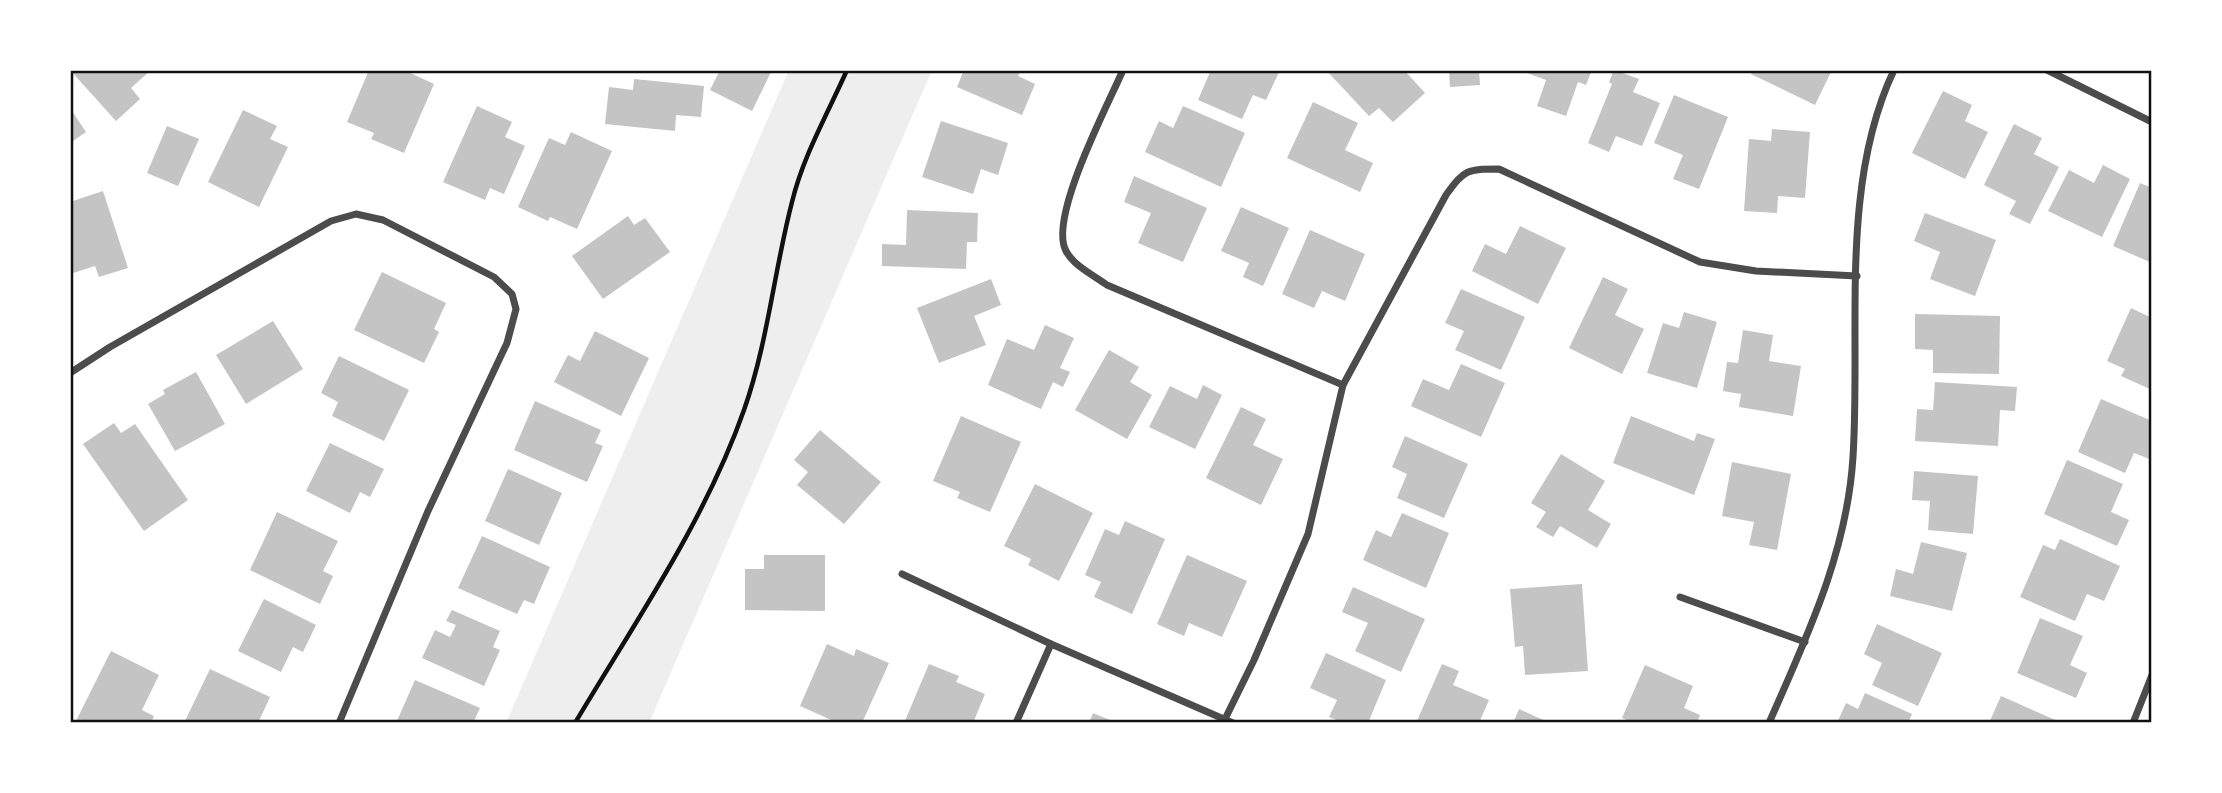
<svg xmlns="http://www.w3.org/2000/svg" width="2222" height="793" font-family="'Golos Text',sans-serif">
	<rect width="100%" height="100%" fill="#fff"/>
	<polygon fill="#eee" points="789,70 932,70 649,723 506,723"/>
	<g fill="#c4c4c4">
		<polygon points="70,70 151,70 131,88 140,99 116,121"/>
		<polygon points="369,70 404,70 434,84 404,153 371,139 374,133 347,122"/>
		<polygon points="720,70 772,70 752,111 710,90"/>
		<polygon points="964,70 1021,70 1018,76 1035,84 1022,115 957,87"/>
		<polygon points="1205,70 1274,70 1279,72 1266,100 1253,95 1242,119 1198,100 1210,72"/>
		<polygon points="1326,70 1404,70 1425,93 1393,122 1379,108 1369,116"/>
		<polygon points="1449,70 1479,70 1480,85 1450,87"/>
		<polygon points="1519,70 1592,70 1586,85 1578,82 1566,116 1537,106 1546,80"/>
		<polygon points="1614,70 1639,79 1633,92 1660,103 1642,146 1616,136 1609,152 1588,143 1612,84 1609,82"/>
		<polygon points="1753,70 1832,70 1815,105 1751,74"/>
		<polygon points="634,79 704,86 701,117 676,115 675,131 605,124 609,87 633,90"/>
		<polygon points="1943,91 1972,105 1965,121 1988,132 1965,179 1912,153"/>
		<polygon points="1674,95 1728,117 1699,189 1673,179 1683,155 1654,143"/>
		<polygon points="1313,102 1358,123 1345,150 1373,163 1360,192 1287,158"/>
		<polygon points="477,106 512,122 505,137 525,146 504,194 490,188 485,200 443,182"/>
		<polygon points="1183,106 1245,133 1221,187 1145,152 1159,121 1173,128"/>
		<polygon points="70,108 86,132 70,143"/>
		<polygon points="243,110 277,126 270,139 288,147 259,207 208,182"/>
		<polygon points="941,121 1008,143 998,175 981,169 973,194 922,177"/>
		<polygon points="2014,124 2042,138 2034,154 2059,167 2030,224 2009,214 2016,201 1984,185"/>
		<polygon points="167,126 199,139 178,186 147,173"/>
		<polygon points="1772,129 1810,132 1805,198 1778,196 1777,213 1744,211 1749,139 1771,141"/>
		<polygon points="571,132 612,151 577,229 550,217 548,221 518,207 549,138 565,145"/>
		<polygon points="2103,165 2130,179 2102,237 2048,211 2069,170 2094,183"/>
		<polygon points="1134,176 1207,208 1183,262 1138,243 1151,213 1124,202"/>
		<polygon points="2140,183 2152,188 2152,263 2113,246"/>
		<polygon points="103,191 128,268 99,277 95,266 70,274 70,202"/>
		<polygon points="1241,207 1289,228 1263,286 1243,277 1249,263 1221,251"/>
		<polygon points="907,210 978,213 977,242 967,242 966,269 882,266 882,244 906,245"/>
		<polygon points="1925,213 1996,240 1975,296 1930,279 1940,252 1914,241"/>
		<polygon points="628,216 634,225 645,218 670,252 603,299 572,256"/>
		<polygon points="1520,226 1566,248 1538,304 1472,271 1485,244 1506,254"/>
		<polygon points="1310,230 1365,254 1345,301 1322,291 1314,308 1282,294"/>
		<polygon points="382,272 446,303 434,329 439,332 424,363 354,330"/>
		<polygon points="1603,277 1628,289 1615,315 1644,329 1622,374 1569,348"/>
		<polygon points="991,279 1001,305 974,316 986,345 939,363 917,308"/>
		<polygon points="1461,289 1525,317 1501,370 1455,350 1464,331 1445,323"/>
		<polygon points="2131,308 2152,318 2152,390 2121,376 2125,369 2107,361"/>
		<polygon points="1684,312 1717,322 1697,388 1647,373 1663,323 1679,328"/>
		<polygon points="1915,314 2000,316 1999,374 1933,373 1933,350 1915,349"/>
		<polygon points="273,321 303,369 246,404 216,355"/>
		<polygon points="1045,325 1074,338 1060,368 1070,372 1063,387 1053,382 1041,409 988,385 1007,339 1034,350"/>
		<polygon points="1743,330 1773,335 1769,361 1801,366 1793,416 1739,407 1741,394 1723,391 1727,362 1738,363"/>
		<polygon points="595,331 649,358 621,416 554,382 568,355 580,361"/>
		<polygon points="1109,350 1139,367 1130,382 1152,395 1127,439 1075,410"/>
		<polygon points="339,356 409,390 384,441 332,416 338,402 321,393"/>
		<polygon points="1461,364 1505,383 1481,437 1411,406 1423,379 1449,390"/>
		<polygon points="196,372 225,424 175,451 148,404 165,394 163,390"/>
		<polygon points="1935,382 2017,387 2015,411 2000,410 1998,446 1915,441 1917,409 1933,410"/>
		<polygon points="1203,385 1222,395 1195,449 1149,427 1170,386 1197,399"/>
		<polygon points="2101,399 2152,421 2152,460 2134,453 2125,473 2078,452"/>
		<polygon points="535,401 601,430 595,443 603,446 587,482 514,450"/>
		<polygon points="1241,407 1266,419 1253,445 1283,459 1261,505 1206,478"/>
		<polygon points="961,416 1021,442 990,512 957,498 960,492 933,481"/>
		<polygon points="1631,416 1694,441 1697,433 1715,439 1694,495 1613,463"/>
		<polygon points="114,423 121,433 135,424 188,500 144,531 83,444"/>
		<polygon points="820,430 881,482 844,524 797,485 808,472 794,460"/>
		<polygon points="1405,436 1468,464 1444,518 1397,498 1407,474 1392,467"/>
		<polygon points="330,443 384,469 370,497 360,492 350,513 306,491"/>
		<polygon points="1561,454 1605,481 1588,510 1611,524 1597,548 1560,526 1553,537 1536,527 1546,512 1531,503"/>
		<polygon points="2067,460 2123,484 2111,512 2129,520 2117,546 2044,514"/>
		<polygon points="1732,462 1791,474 1777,550 1749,545 1754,522 1722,516"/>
		<polygon points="508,469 562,493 539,545 485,521"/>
		<polygon points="1914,471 1978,476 1973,534 1928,530 1930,501 1912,500"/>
		<polygon points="1035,484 1093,513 1059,581 1028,565 1031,559 1004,546"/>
		<polygon points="277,512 338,541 323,571 333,576 320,604 250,570"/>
		<polygon points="1402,513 1449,533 1426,588 1363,560 1376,530 1391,537"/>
		<polygon points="1125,521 1165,539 1132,614 1094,597 1101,582 1085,575 1105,529 1119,535"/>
		<polygon points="482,536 550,567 534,604 524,600 517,614 458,588"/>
		<polygon points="2060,539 2120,566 2104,601 2087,594 2075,621 2020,597 2043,545 2055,550"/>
		<polygon points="1921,542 1967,553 1952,611 1890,596 1896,569 1913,574"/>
		<polygon points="764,555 825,555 825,611 745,610 745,569 764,569"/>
		<polygon points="1187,555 1247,581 1222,637 1189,623 1184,636 1157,624"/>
		<polygon points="1582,584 1588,671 1525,675 1523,646 1515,647 1510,589"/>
		<polygon points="1353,587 1425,619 1401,672 1355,651 1368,623 1342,612"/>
		<polygon points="264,599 316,625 303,652 293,647 281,672 238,651"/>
		<polygon points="452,610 500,631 493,647 500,650 484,686 422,658 435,630 450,637 456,625 446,621"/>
		<polygon points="2040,618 2083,636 2070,665 2087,673 2076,698 2017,673"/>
		<polygon points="1877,624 1942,653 1918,706 1872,685 1882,663 1864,654"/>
		<polygon points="827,644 854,656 856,649 889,663 862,723 838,723 800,706"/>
		<polygon points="111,651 159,675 142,710 154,716 151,723 75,723"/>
		<polygon points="1326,653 1386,680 1368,723 1344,723 1329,717 1337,700 1310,688"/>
		<polygon points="929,664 959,676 956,682 985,694 973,723 904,723"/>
		<polygon points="1442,664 1459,671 1453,685 1489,700 1479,723 1416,723"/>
		<polygon points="1645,665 1693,686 1684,708 1700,715 1697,723 1634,723 1622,718"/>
		<polygon points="210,669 270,697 258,723 184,723"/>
		<polygon points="415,680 480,708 474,721 478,723 396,723"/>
		<polygon points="1865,693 1912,714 1908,723 1837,723 1846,703 1858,709"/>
		<polygon points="2001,696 2062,723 1989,723"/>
		<polygon points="1519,709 1550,723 1513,723"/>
		<polygon points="1093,713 1117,723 1089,723"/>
	</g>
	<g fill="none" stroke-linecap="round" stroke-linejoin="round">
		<path stroke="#111" stroke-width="4.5" d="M575 723C635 622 705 521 744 410 768 342 774 271 792 202 803 156 828 113 847 70"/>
		<g stroke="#4c4c4c" stroke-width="7">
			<path d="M1123 70C1108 105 1048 218 1066 251 1074 266 1093 275 1107 285L1343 385"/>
			<polyline points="2047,70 2152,122"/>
			<polyline points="70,373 110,347 331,221 356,214 383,220 494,277 512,294 516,309 507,343 428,511 339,723"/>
			<polyline points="902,574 1051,644 1233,723"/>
			<polyline points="1680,597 1805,642"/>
			<path d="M1225 719 1254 660 1308 534 1343 385 1446 195C1465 169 1467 169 1499 169L1700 262 1756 271 1857 276"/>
			<polyline points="1016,723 1051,644"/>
			<path d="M1769 723C1807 636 1847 553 1853 457 1861 331 1839 186 1894 70"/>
			<polyline points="2133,723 2152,675"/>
		</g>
	</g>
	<rect width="2222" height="793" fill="none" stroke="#ffffff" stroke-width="144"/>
	<rect x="72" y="72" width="2078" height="649" fill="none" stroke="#111" stroke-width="2.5"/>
</svg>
